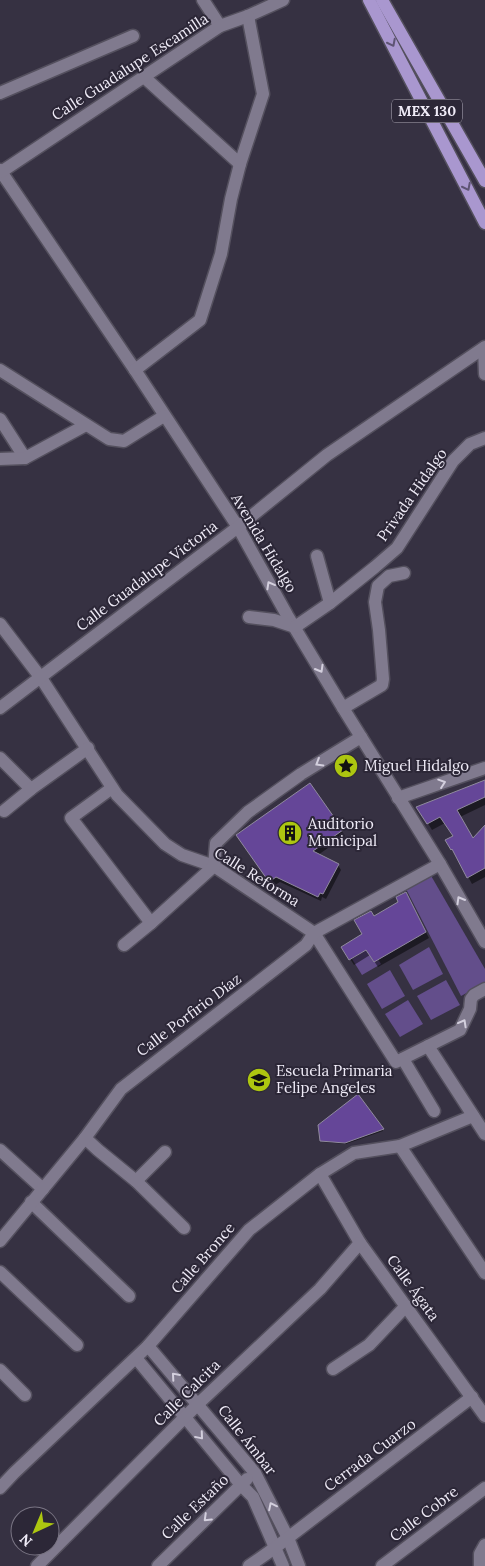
<svg xmlns="http://www.w3.org/2000/svg" width="485" height="1566" font-family="Lora,serif">
	<rect width="100%" height="100%" fill="#363142"/>
	<g fill="#634e8b">
		<polygon points="430,874 485,969 485,983 461,996 405,887"/>
		<polygon points="429,947 443,974 413,990 399,965"/>
		<polygon points="366,950 374,962 378,959 381,964 362,975 352,959"/>
		<polygon points="390,970 405,996 382,1009 367,984"/>
		<polygon points="446,980 460,1005 431,1020 417,996"/>
		<polygon points="408,1000 423,1024 400,1037 385,1014"/>
	</g>
	<g fill="#0007">
		<polygon points="485,781 485,805 460,817 473,840 485,827 485,877 472,884 457,856 454,836 445,823 432,830 418,807"/>
		<polygon points="310,784 345,836 318,855 338,865 341,870 326,899 322,897 321,901 280,882 273,886 240,840"/>
		<polygon points="409,900 429,938 378,967 370,955 354,965 343,948 364,935 374,917"/>
		<polygon points="358,1096 383,1131 346,1144 323,1142 322,1140"/>
	</g>
	<g fill="#654698" stroke="#908a9e">
		<polygon points="485,780 485,797 457,810 473,838 485,825 485,868 467,878 452,849 451,850 445,840 453,836 440,817 427,824 416,807"/>
		<polygon points="310,783 343,830 313,851 339,864 323,894 320,893 318,897 276,877 269,882 236,835"/>
		<polygon points="406,892 426,932 374,962 366,950 349,960 341,947 362,934 354,920 371,911 374,916 398,902 396,897"/>
		<polygon points="358,1094 384,1129 345,1143 320,1141 318,1125"/>
	</g>
	<g fill="none" stroke-linecap="round" stroke-linejoin="round">
		<g stroke="#54505e" stroke-width="15">
			<g id="minor">
				<polyline points="203,0 220,26"/>
				<polyline points="144,77 240,164"/>
				<polyline points="0,93 133,36"/>
				<polyline points="0,170 135,370 238,527 287,615 343,708 440,864 485,942"/>
				<polyline points="1,172 220,26 248,16 283,0"/>
				<polyline points="484,348 485,374"/>
				<polyline points="0,370 109,439 124,441 164,416"/>
				<polyline points="135,370 200,320 221,254 231,199 240,164 263,94 248,16"/>
				<polyline points="0,419 25,458"/>
				<polyline points="0,459 25,458 86,425"/>
				<polyline points="317,556 330,603"/>
				<polyline points="249,617 274,620 295,627"/>
				<polyline points="0,624 41,678 117,795 165,844 182,855 214,866 314,933 396,1062 428,1046 485,1134"/>
				<polyline points="295,627 330,603 375,567 397,548 453,461 470,444 485,438"/>
				<polyline points="0,708 238,527 327,455 485,347"/>
				<polyline points="343,708 382,685 383,679 379,630 375,602 378,586 389,576 404,573"/>
				<polyline points="0,758 31,789"/>
				<polyline points="112,788 71,818 151,923"/>
				<polyline points="398,798 485,768"/>
				<polyline points="4,811 31,789 88,748"/>
				<polyline points="124,945 151,923 214,866 216,843 248,812 301,774 361,737"/>
				<polyline points="428,1046 460,1030 470,1009 471,999 474,995 485,989"/>
				<polyline points="403,1059 434,1111"/>
				<polyline points="85,1138 98,1150 136,1181 184,1228"/>
				<polyline points="400,1146 485,1273"/>
				<polyline points="0,1150 43,1189"/>
				<polyline points="320,1174 360,1243 485,1416"/>
				<polyline points="136,1181 165,1152"/>
				<polyline points="31,1202 129,1296"/>
				<polyline points="0,1241 85,1138 121,1089 306,945 314,933 440,864"/>
				<polyline points="0,1272 77,1345"/>
				<polyline points="148,1346 255,1473 288,1538 299,1566"/>
				<polyline points="136,1358 241,1485 253,1497 283,1566"/>
				<polyline points="333,1369 369,1345 406,1306"/>
				<polyline points="0,1370 25,1395"/>
				<polyline points="0,1488 14,1473 148,1346 249,1230 320,1174 354,1153 400,1146 473,1116"/>
				<polyline points="37,1566 198,1404 320,1289 360,1243"/>
				<polyline points="158,1566 247,1479"/>
				<polyline points="249,1566 276,1547 472,1397"/>
				<polyline points="382,1566 485,1488"/>
				<polyline points="480,1566 480,1554 485,1545"/>
			</g>
		</g>
		<g stroke="#54505e" stroke-width="15">
			<g id="major">
				<polyline points="369,0 485,223"/>
				<polyline points="382,0 485,181"/>
			</g>
		</g>
		<use href="#minor" stroke="#807a8e" stroke-width="12"/>
		<use href="#major" stroke="#a997cf" stroke-width="12"/>
	</g>
	<defs><path id="oneway-chevron" d="M-2-3.5L2.5 0L-2 3.5" fill="none" stroke-width="1.6" stroke-linecap="round" stroke-linejoin="round" transform="scale(1.25)"/></defs>
	<g stroke="#5e5474">
		<use href="#oneway-chevron" transform="translate(392 43) rotate(63)"/>
		<use href="#oneway-chevron" transform="translate(467 187) rotate(63)"/>
	</g>
	<g stroke="#d3cfdd">
		<use href="#oneway-chevron" transform="translate(270 585) rotate(-119)"/>
		<use href="#oneway-chevron" transform="translate(320 669) rotate(60)"/>
		<use href="#oneway-chevron" transform="translate(319 763) rotate(149)"/>
		<use href="#oneway-chevron" transform="translate(442 783) rotate(-19)"/>
		<use href="#oneway-chevron" transform="translate(460 900) rotate(-120)"/>
		<use href="#oneway-chevron" transform="translate(463 1023) rotate(-61)"/>
		<use href="#oneway-chevron" transform="translate(175 1376) rotate(-131)"/>
		<use href="#oneway-chevron" transform="translate(200 1436) rotate(50)"/>
		<use href="#oneway-chevron" transform="translate(272 1506) rotate(-116)"/>
		<use href="#oneway-chevron" transform="translate(207 1518) rotate(136)"/>
	</g>
	<defs>
		<g id="sight-disc" transform="scale(1.25)"><circle r="9.5" fill="#adc610" stroke="#2c2737"/><path d="M0-6L1.8-2.2L6-1.7L2.9 1.2L3.7 5.4L0 3.3L-3.7 5.4L-2.9 1.2L-6-1.7L-1.8-2.2Z" fill="#111"/></g>
		<g id="building-disc" transform="scale(1.25)"><circle r="9.5" fill="#adc610" stroke="#2c2737"/><path d="M-4-6H4V6H1V3H-1V6H-4ZM-2.5-4.3h1.7v1.8h-1.7ZM.8-4.3h1.7v1.8H.8ZM-2.5-1h1.7V.8h-1.7ZM.8-1h1.7V.8H.8Z" fill="#111"/></g>
		<g id="school-disc" transform="scale(1.25)"><circle r="9.5" fill="#adc610" stroke="#2c2737"/><path d="M0-5L7-2L0 1L-7-2ZM-4 1L0 2.5L4 1V4Q0 6-4 4Z" fill="#111"/></g>
	</defs>
	<g fill-rule="evenodd">
		<use href="#sight-disc" x="346" y="766"/>
		<use href="#building-disc" x="290" y="833"/>
		<use href="#school-disc" x="259" y="1080"/>
	</g>
	<g text-anchor="middle" stroke-width="4" stroke-linejoin="round" paint-order="stroke">
		<rect fill="#2c2737" stroke="#b4b0bd" stroke-width="1" x="392" y="99.5" width="70" height="23" rx="4"/>
		<g font-size="14" font-weight="bold" fill="#efebf7">
			<text x="427" y="116">MEX 130</text>
		</g>
		<g font-size="15" fill="#efebf7" stroke="#2c2737">
			<text transform="translate(130 67) rotate(-33)" y="5">Calle Guadalupe Escamilla</text>
			<text transform="translate(412 495) rotate(-55)" y="5">Privada Hidalgo</text>
			<text transform="translate(264 543) rotate(59)" y="5">Avenida Hidalgo</text>
			<text transform="translate(147 576) rotate(-37)" y="5">Calle Guadalupe Victoria</text>
			<text transform="translate(257 877) rotate(32)" y="5">Calle Reforma</text>
			<text transform="translate(189 1015) rotate(-37)" y="5">Calle Porfirio Díaz</text>
			<text transform="translate(203 1258) rotate(-49)" y="5">Calle Bronce</text>
			<text transform="translate(413 1288) rotate(54)" y="5">Calle Ágata</text>
			<text transform="translate(187 1393) rotate(-45)" y="5">Calle Calcita</text>
			<text transform="translate(247 1440) rotate(52)" y="5">Calle Ámbar</text>
			<text transform="translate(370 1455) rotate(-37)" y="5">Cerrada Cuarzo</text>
			<text transform="translate(195 1507) rotate(-44)" y="5">Calle Estaño</text>
			<text transform="translate(424 1514) rotate(-37)" y="5">Calle Cobre</text>
		</g>
		<g font-size="15" fill="#efebf7" stroke="#2c2737" text-anchor="start">
			<text x="364" y="771">Miguel Hidalgo</text>
			<text x="308" y="829">Auditorio<tspan x="308" dy="17">Municipal</tspan></text>
			<text x="276" y="1076">Escuela Primaria<tspan x="276" dy="17">Felipe Angeles</tspan></text>
		</g>
	</g>
	<g transform="translate(35 1531) rotate(224)"><circle r="24" fill="#2c2737" stroke="#7a7584"/>
	<path d="M0-4L9 19L0 12L-9 19Z" fill="#adc610"/>
	<text y="-8" font-size="14" font-weight="bold" text-anchor="middle" fill="#efebf7">N</text>
	</g>
</svg>
